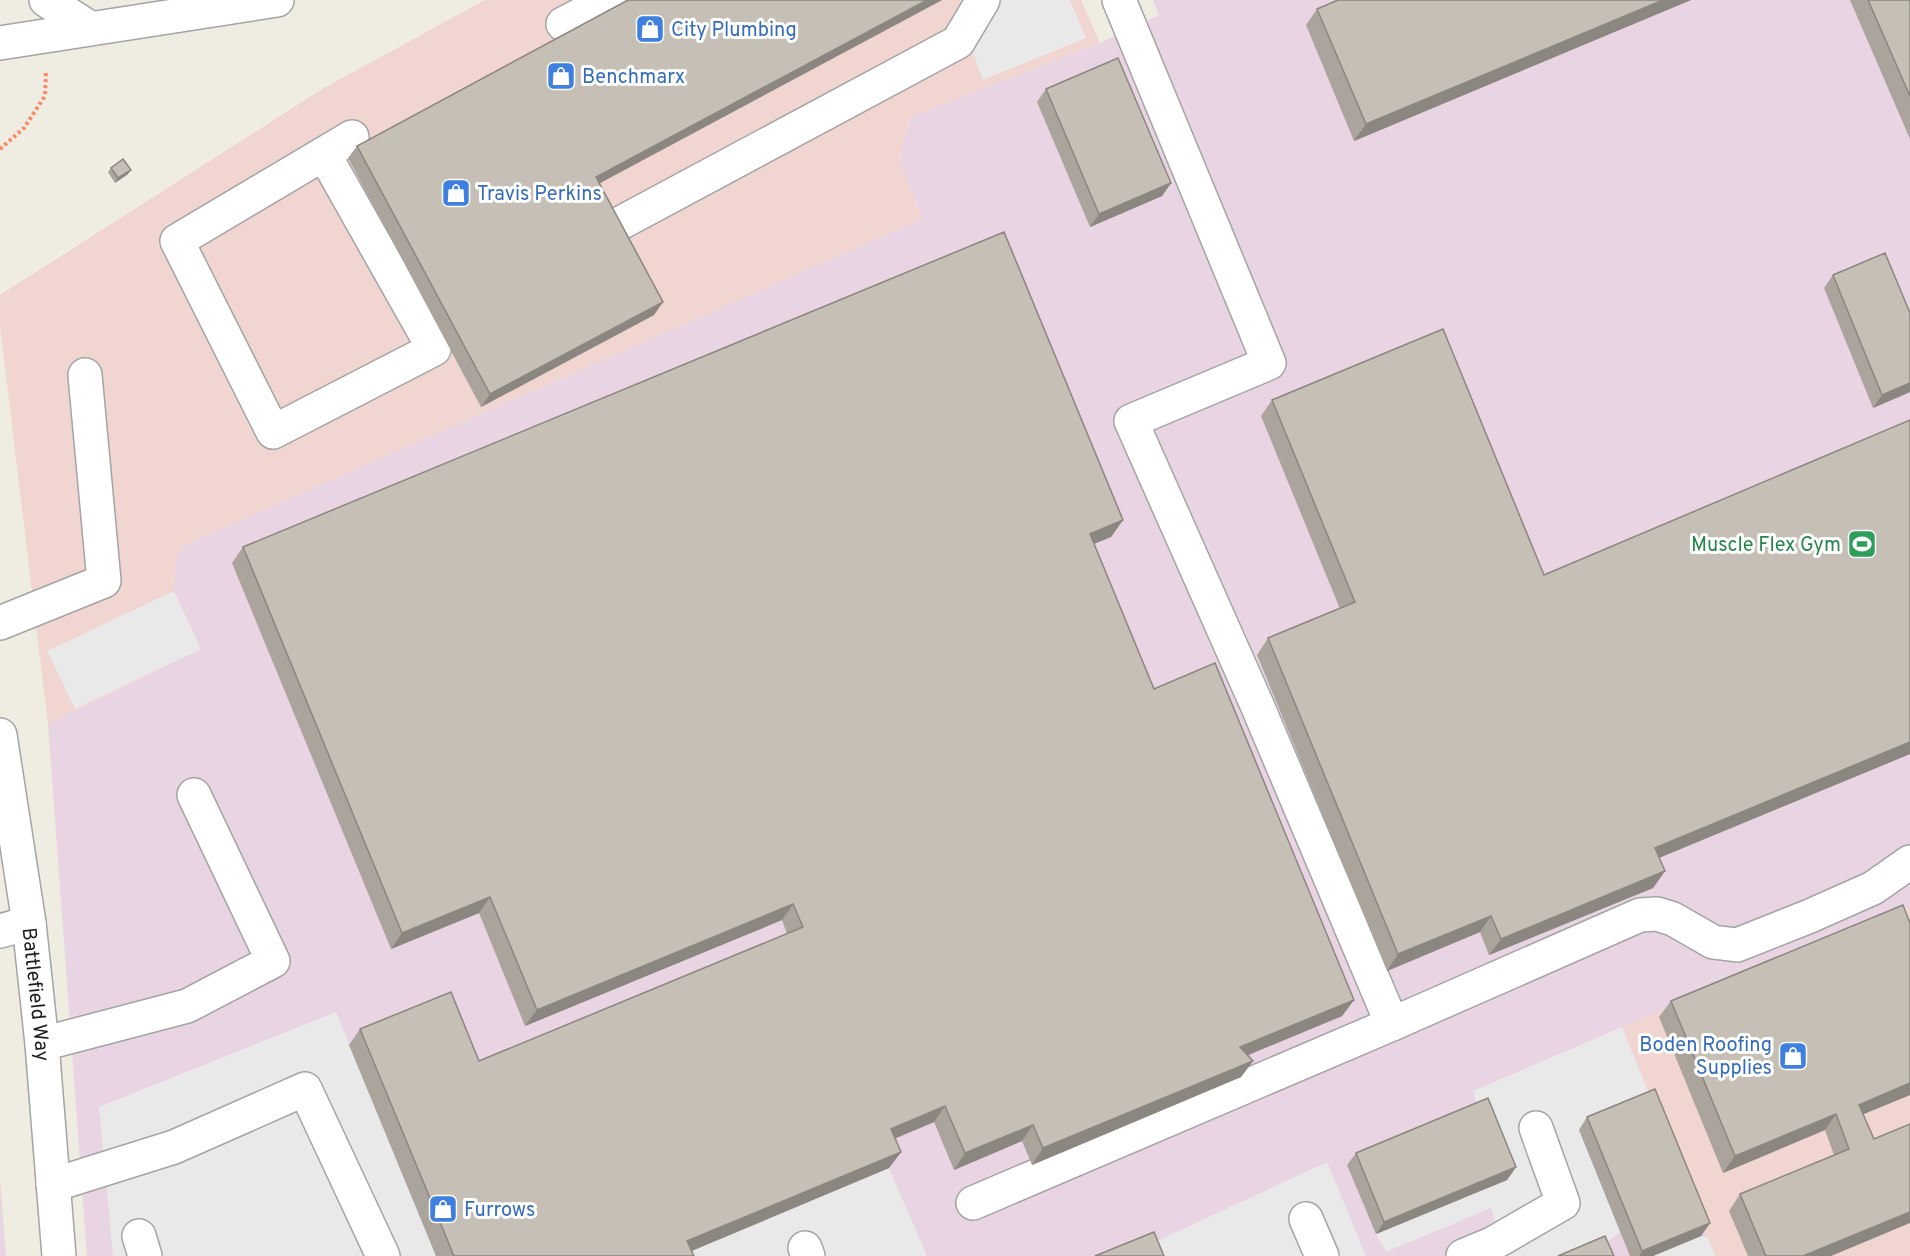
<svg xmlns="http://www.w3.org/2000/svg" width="1910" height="1256" font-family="Overpass,sans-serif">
	<rect width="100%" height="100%" fill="#efece2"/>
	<g fill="#f1d5d0">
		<polygon points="485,0 1081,0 1100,43 911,117 899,158 922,219 183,546 201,649 48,724 0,326 0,295 324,88"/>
		<polygon points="1910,907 1910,1256 1715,1256 1622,1027"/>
	</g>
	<g fill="#e8d4e2">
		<polygon points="1153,0 1910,0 1910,907 1622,1027 1715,1256 87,1256 48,724 201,649 174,591 176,561 183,546 922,219 899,158 911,117 1100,43 1159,15"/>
		<polygon points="0,1180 6,1256 0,1256"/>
	</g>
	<g fill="#e9e9e9">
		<polygon points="999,0 1070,0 1086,38 983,80 971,48"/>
		<polygon points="174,591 201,649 75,709 47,651"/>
		<polygon points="336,1012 436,1256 113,1256 99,1107"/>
		<polygon points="1622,1027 1652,1101 1579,1130 1620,1232 1597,1249 1579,1256 1505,1256 1491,1208 1386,1252 1376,1234 1507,1180 1479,1111 1473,1091"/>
		<polygon points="1327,1162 1366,1256 1146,1256 1142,1248"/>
		<polygon points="889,1168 927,1256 679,1256"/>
		<polygon points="1701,1236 1708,1238 1715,1256 1653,1256"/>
	</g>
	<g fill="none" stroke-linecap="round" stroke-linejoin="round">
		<g stroke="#a4a4a4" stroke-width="36">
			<g id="minor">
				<polyline points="46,0 90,28"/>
				<polyline points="1119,0 1269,363 1131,421 1257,705 1392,1024"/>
				<polyline points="563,24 609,0"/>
				<polyline points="0,43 277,0"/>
				<polyline points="324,154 434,349 273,432 177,241 352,137"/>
				<polyline points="615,226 958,42 983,0"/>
				<polyline points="0,623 104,581 85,375"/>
				<path id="s1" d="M0 735 29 923 42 1044 59 1256"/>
				<polyline points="0,931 29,923"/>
				<polyline points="42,1044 187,1006 273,961 194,795"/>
				<polyline points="53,1185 174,1147 305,1089 383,1256"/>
				<polyline points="973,1203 1392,1024 1640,915 1657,914 1673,919 1713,942 1737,945 1810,916 1873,888 1910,862"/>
				<polyline points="1306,1219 1322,1256"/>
				<polyline points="139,1236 145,1256"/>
				<polyline points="805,1248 808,1256"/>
				<polyline points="1463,1256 1492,1244 1563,1203 1536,1128"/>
			</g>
		</g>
		<polyline stroke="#ff8663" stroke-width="4" stroke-dasharray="3 3" stroke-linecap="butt" points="0,149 24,128 45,96 46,71"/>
		<use href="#minor" stroke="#fff" stroke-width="33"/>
	</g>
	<g fill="#aaa49c">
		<polygon points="942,0 600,183 654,315 481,407 348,158 357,146"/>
		<polygon points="1691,0 1354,141 1306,25 1317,9"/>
		<polygon points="1850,0 1910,0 1910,139"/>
		<polygon points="1046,89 1171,183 1162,196 1090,227 1037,102"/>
		<polygon points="111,168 128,174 115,183 108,172"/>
		<polygon points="1833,275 1910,392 1873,408 1824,288"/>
		<polygon points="1272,400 1544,575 1910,754 1659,858 1665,871 1653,888 1489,955 1480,932 1387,971 1257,655 1268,638 1340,609 1261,416"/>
		<polygon points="1123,520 1111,537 1094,544 1154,689 1354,1000 1342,1016 1248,1055 1253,1061 1241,1077 1032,1165 1022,1141 954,1170 934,1122 895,1138 901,1152 889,1168 692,1251 694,1256 436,1256 349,1045 360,1029 479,1061 787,934 782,920 525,1026 479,913 391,949 232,563 243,547"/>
		<polygon points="1671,1001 1910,1095 1863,1114 1831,1256 1748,1256 1729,1211 1740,1194 1834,1155 1825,1130 1723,1173 1659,1017"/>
		<polygon points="1587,1117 1710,1223 1701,1236 1653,1256 1630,1256 1579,1130"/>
		<polygon points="1356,1153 1516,1167 1507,1180 1376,1234 1347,1165"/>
	</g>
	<g fill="#8b867f">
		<polygon points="927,0 942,0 587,190 596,177"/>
		<polygon points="1663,0 1691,0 1354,141 1366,124"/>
		<polygon points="131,170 128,174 115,183 118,178"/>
		<polygon points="1171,183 1162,196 1090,227 1099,214"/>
		<polygon points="663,302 654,315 481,407 490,394"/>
		<polygon points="1910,383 1910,392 1873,408 1882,395"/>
		<polygon points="1123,520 1111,537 1078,550 1090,534"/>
		<polygon points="1910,742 1910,754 1644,864 1655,848"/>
		<polygon points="1665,871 1653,888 1489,955 1501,939"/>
		<polygon points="490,897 479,913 391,949 402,933"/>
		<polygon points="793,904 782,920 525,1026 537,1010"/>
		<polygon points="1491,916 1480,932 1387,971 1398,954"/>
		<polygon points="1354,1000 1342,1016 1229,1063 1240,1047"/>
		<polygon points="1253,1061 1241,1077 1032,1165 1043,1148"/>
		<polygon points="1910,1083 1910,1095 1847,1121 1859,1105"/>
		<polygon points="945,1106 934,1122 880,1145 891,1129"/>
		<polygon points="1836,1114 1825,1130 1723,1173 1735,1156"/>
		<polygon points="1033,1125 1022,1141 954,1170 965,1153"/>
		<polygon points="901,1152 889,1168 679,1256 687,1241"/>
		<polygon points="1516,1167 1507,1180 1376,1234 1384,1222"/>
		<polygon points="1910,1212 1910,1223 1831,1256 1803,1256"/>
		<polygon points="1710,1223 1701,1236 1653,1256 1639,1256 1642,1251"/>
	</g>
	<g fill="#c6bfb5" stroke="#8b867f" stroke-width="1.5">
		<polygon points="628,0 927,0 596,177 663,302 490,394 357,146"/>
		<polygon points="1338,0 1663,0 1366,124 1317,9"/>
		<polygon points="1868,0 1910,0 1910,96"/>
		<polygon points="1118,58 1171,183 1099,214 1046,89"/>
		<polygon points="123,159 131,170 118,178 111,168"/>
		<polygon points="1004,232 1123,520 1090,534 1154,689 1215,663 1354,1000 1240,1047 1253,1061 1043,1148 1033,1125 965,1153 945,1106 891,1129 901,1152 687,1241 694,1256 454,1256 360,1029 451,992 479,1061 803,927 793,904 537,1010 490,897 402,933 243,547"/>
		<polygon points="1885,253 1910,313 1910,383 1882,395 1833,275"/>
		<polygon points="1443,329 1544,575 1910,420 1910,742 1655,848 1665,871 1501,939 1491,916 1398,954 1268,638 1355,602 1272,400"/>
		<polygon points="1903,905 1910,923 1910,1083 1859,1105 1874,1139 1910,1124 1910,1212 1803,1256 1766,1256 1740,1194 1849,1149 1836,1114 1735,1156 1671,1001"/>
		<polygon points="1655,1089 1710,1223 1642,1251 1587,1117"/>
		<polygon points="1488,1098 1516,1167 1384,1222 1356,1153"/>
		<polygon points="1154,1232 1164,1256 1095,1256"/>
		<polygon points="1605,1236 1614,1256 1558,1256"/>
	</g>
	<defs>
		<g id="shop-square" transform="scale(1.5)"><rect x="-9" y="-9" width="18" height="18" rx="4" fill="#3f7fe0" stroke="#fff"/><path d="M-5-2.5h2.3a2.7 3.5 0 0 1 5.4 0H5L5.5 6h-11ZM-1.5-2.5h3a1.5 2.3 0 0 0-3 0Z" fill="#fff"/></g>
		<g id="stadium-square" transform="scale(1.5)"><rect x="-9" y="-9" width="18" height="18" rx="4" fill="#2e9e5b" stroke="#fff"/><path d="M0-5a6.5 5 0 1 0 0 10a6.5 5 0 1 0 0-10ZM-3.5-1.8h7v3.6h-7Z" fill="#fff"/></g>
	</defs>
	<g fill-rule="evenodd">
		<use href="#shop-square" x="650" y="29"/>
		<use href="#shop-square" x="561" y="76"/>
		<use href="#shop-square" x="456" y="193"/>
		<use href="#stadium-square" x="1862" y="544"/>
		<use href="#shop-square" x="1793" y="1056"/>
		<use href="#shop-square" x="443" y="1209"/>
	</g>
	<g text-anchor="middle" stroke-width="6" stroke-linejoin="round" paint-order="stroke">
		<g font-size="20" fill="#366cbe" stroke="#fff" text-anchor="start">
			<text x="671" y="36">City Plumbing</text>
			<text x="582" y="83">Benchmarx</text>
			<text x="477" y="200">Travis Perkins</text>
			<text x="1772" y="1051" text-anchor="end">Boden Roofing<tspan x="1772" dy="23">Supplies</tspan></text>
			<text x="464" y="1216">Furrows</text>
		</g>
		<g font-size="20" fill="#27864d" stroke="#fff" text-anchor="end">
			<text x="1841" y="551">Muscle Flex Gym</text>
		</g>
		<g font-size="20" fill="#1d1d1d" stroke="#fff">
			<text dy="7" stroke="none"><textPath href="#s1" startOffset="262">Battlefield Way</textPath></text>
		</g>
	</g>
</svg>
